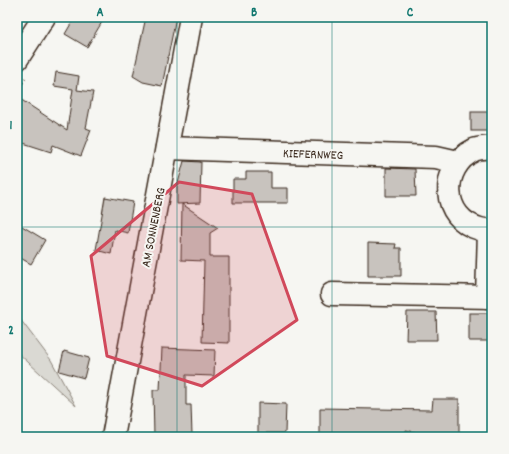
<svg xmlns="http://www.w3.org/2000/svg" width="509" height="454" font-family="Dekko,sans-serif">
	<rect width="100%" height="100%" fill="#f6f6f2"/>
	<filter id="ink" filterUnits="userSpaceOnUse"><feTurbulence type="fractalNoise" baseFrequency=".025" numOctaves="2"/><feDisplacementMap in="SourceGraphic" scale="8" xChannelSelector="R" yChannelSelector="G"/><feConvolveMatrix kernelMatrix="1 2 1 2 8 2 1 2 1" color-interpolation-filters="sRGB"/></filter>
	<g filter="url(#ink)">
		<polygon fill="#dad9d3" stroke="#8a8278" points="17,315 51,360 76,406 17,352"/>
		<g fill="#c8c3be" stroke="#3b2a1e">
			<polygon points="75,17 105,17 87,47 65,34"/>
			<polygon points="146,17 176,17 162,86 143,82 133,76"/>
			<polygon points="56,72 79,76 77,90 93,92 86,128 91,130 81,156 53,145 51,152 17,141 17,97 67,130 73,89 54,86"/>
			<rect x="471" y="112" width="21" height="19"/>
			<polygon points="184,161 201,162 200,203 177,204 177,187"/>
			<polygon points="386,168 415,169 416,196 386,196"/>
			<polygon points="246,172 271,172 271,188 288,188 288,203 233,203 233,179 246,179"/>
			<polygon points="105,197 133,202 128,233 115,230 111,254 96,250"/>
			<polygon points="182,204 218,228 210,233 210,257 229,257 229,343 202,342 204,261 181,260"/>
			<polygon points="17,223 45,240 31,264 17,256"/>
			<polygon points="368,243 396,244 395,248 401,248 401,276 368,276"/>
			<polygon points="407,312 436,312 437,340 406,340"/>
			<rect x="469" y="313" width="23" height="28"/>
			<polygon points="162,348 215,350 214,376 186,375 186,405 191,405 192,435 154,436 153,390 160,390"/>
			<polygon points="64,351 89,358 84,378 59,371"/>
			<polygon points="433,399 459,399 459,436 434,437 406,430 406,437 320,437 320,408 432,410"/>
			<polygon points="258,403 286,404 285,433 258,433"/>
		</g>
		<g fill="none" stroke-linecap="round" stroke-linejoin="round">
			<g stroke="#3b2a1e" stroke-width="25">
				<g id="minor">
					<polyline points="17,59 44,17"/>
					<path d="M492 147C486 148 478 148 474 150 439 167 441 219 480 229 484 230 488 231 492 230"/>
					<polyline points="167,148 436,157 458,162"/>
					<polyline points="332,294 492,297"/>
					<polyline points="487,297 489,231"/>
					<polyline points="113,437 191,17"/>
				</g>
			</g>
			<polyline stroke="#3b2a1e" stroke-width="2.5" stroke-dasharray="4 3" stroke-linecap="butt" points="17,91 25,78"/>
			<use href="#minor" stroke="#f6f6f2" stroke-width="22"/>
		</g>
	</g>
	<path fill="#d1495b" fill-opacity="0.2" stroke="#d1495b" stroke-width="3" stroke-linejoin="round" d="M179 182 252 194 297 320 202 386 107 356 91 256Z"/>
	<path fill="none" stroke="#0f766e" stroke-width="1" stroke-opacity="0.55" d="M177 17V437M332 17V437M17 227H492"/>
	<g text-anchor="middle" stroke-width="4" stroke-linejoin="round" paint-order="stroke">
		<g font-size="13" fill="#3b2a1e" stroke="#f6f6f2">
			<text transform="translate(313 153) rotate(2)" y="5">KIEFERNWEG</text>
			<text transform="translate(152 227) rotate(-79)" y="5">AM SONNENBERG</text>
		</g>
	</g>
	<rect width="509" height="454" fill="none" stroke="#f6f6f2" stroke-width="44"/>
	<rect x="22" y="22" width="465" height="410" fill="none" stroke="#0f766e" stroke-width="1.5"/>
	<g font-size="13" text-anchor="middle" font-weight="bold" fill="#0f766e">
		<text x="100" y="16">A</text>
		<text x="254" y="16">B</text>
		<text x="410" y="16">C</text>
		<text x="11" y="129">1</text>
		<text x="11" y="334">2</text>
	</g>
</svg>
